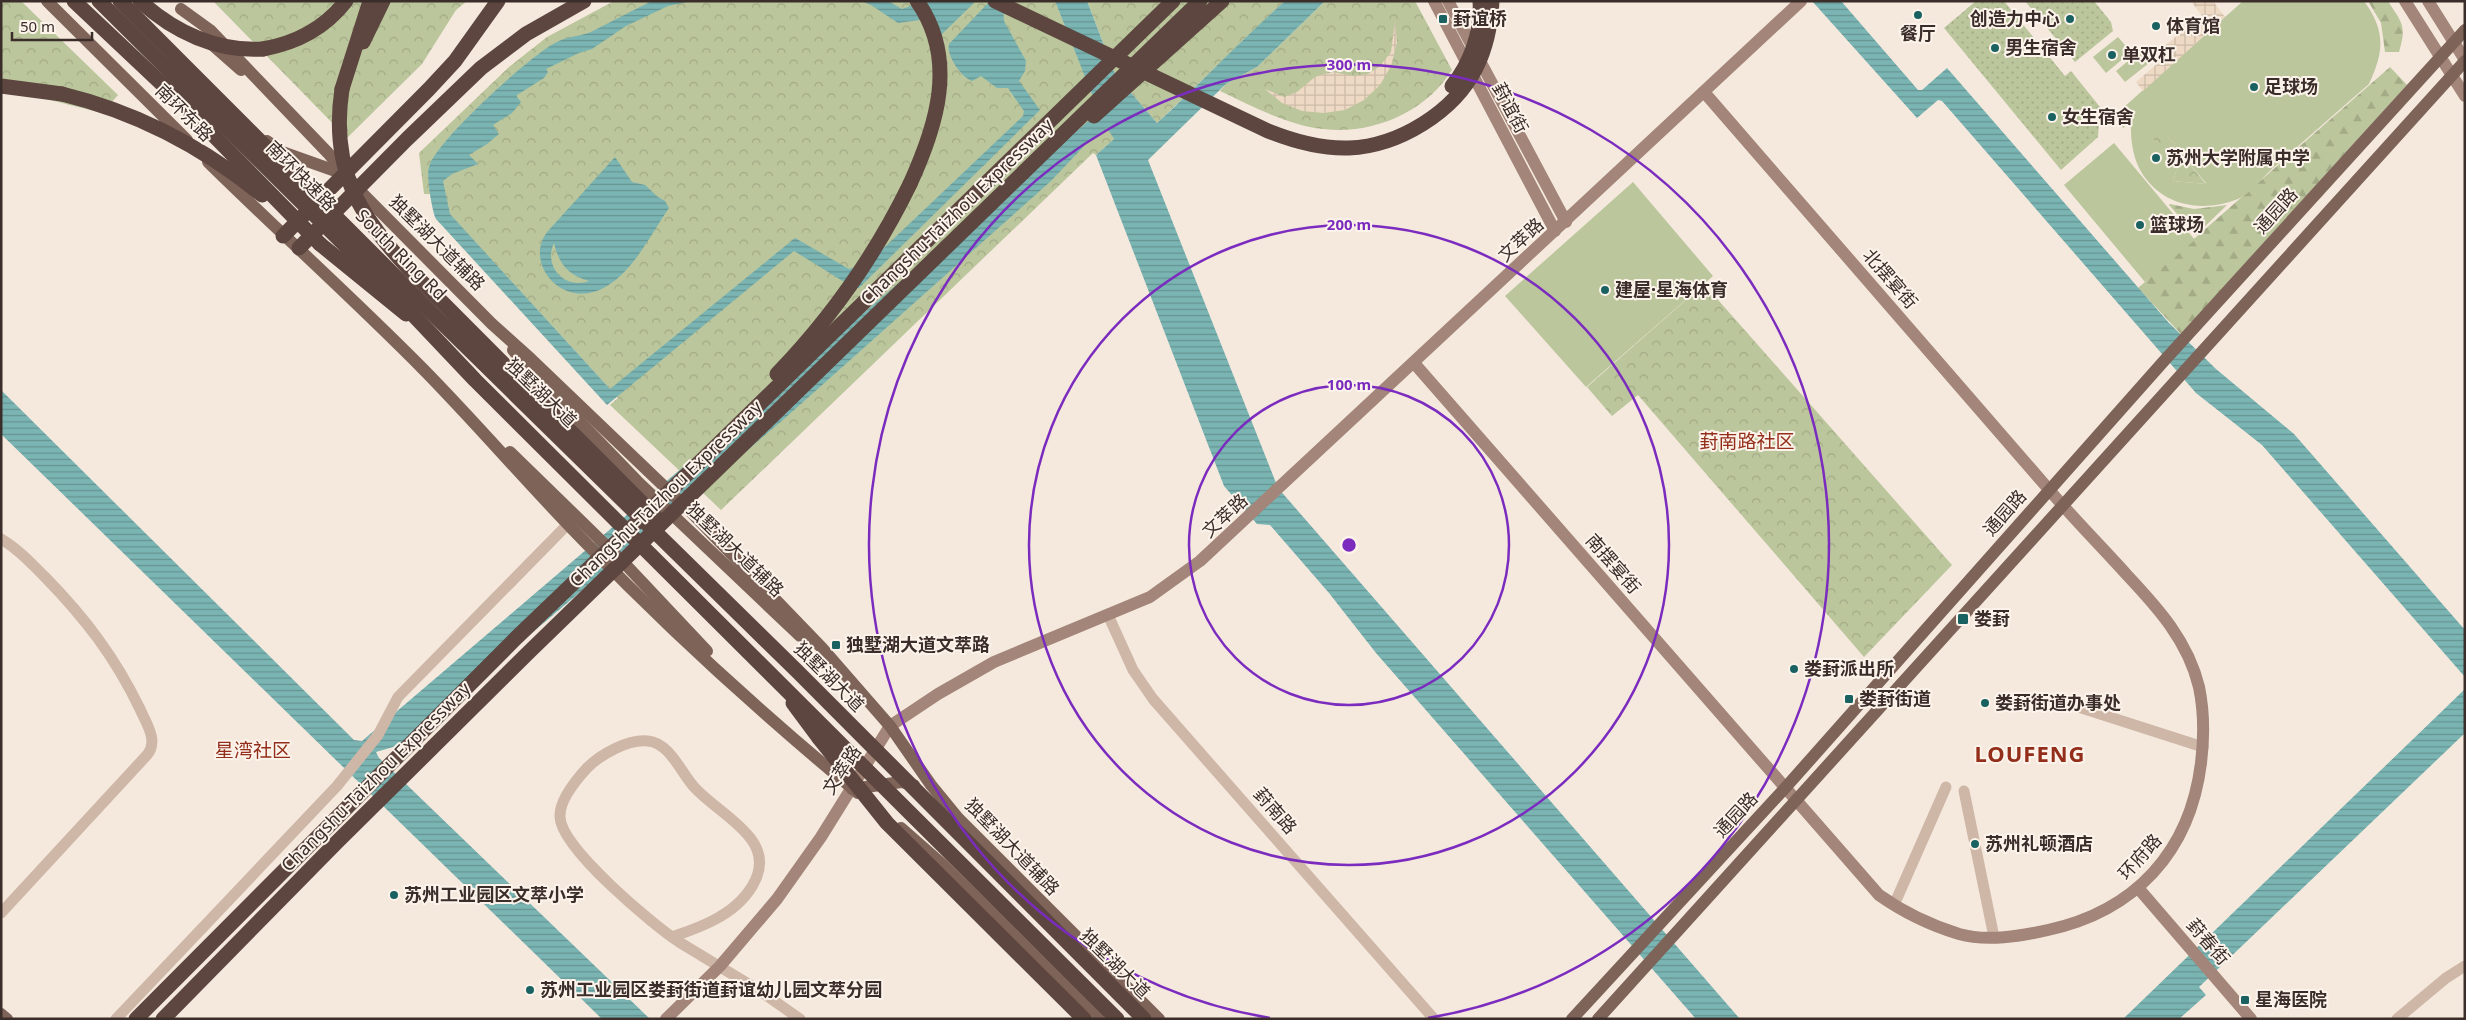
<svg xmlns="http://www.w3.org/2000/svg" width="2466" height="1020" font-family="'Noto Sans','Noto Sans SC',sans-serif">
	<defs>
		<pattern id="grass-dots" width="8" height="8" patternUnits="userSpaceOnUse" patternTransform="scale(1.25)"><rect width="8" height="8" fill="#bbc69c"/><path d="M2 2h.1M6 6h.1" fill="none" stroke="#a2aa86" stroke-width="1.8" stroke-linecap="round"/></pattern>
		<pattern id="forest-firs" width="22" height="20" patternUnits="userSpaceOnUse" patternTransform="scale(1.25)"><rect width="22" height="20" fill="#bbc69c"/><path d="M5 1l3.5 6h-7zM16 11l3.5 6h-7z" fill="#a2aa86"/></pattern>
		<pattern id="park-crowns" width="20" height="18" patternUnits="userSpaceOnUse" patternTransform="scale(1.25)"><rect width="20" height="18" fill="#bbc69c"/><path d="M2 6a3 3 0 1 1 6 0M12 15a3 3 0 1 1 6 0" fill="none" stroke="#a2aa86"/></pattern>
		<pattern id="plaza-grid" width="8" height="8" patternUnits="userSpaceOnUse" patternTransform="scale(1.25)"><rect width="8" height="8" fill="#eed9c4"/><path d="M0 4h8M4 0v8" fill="none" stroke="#cdbba8"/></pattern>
		<pattern id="water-rules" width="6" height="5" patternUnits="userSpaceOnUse" patternTransform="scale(1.25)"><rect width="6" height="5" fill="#7ab5b3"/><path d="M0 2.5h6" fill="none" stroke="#659492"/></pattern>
	</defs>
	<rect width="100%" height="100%" fill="#f5e9de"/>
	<g fill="url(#grass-dots)">
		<polygon points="1976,1 2004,1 2065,76 2071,71 2100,107 2098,137 2061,170 1944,28"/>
		<polygon points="2025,1 2094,1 2111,22 2113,31 2075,62"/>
	</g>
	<g fill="url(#forest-firs)">
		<path d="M2368 1H2388C2402 23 2407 26 2399 52H2385L2381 23Z"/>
		<polygon points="2390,67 2407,85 2181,334 2138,288"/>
		<polygon points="2170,204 2194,209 2227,205 2196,235 2169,205"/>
	</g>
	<g fill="url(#park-crowns)">
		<polygon points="1,1 21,1 118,95 102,113 42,98 1,93"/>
		<polygon points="213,1 467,1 456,10 422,64 347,138"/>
		<polygon points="614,1 1055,1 1100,112 1114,139 1096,155 1093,153 721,510 610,405 618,398 431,194 424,194 419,153 509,67 547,37"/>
		<path d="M1087 1H1285C1241 41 1200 83 1157 123L1115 74Z"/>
		<path d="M1325 1H1415L1452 70C1426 112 1373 135 1323 129 1287 125 1252 106 1220 91L1226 84 1257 67Z"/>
		<path d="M2154 122 2175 144C2171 153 2163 156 2154 154Z"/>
		<polygon points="2186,160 2206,184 2173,181 2177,169"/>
		<polygon points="1704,284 1952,565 1864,657 1638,395 1612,416 1587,387"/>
	</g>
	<g fill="#bbc69c" fill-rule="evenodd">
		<path d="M2243 1H2364C2386 31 2384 52 2369 84 2337 112 2304 141 2272 169 2262 178 2250 194 2238 199 2213 209 2184 209 2162 194 2136 176 2130 150 2131 121L2123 128 2114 116ZM2154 123 2175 144C2171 153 2163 156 2154 154ZM2186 160 2206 183V184L2173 181 2177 169Z"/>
		<polygon points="2118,37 2131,52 2106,73 2093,57"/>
		<polygon points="2139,52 2149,63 2125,82 2116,71"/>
		<polygon points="2114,143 2195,240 2145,282 2064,185"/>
		<polygon points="1633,182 1713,276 1586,387 1505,296"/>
	</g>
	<g fill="url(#plaza-grid)">
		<polygon points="2191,1 2213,1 2225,17 2143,91 2136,82 2158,63 2153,55 2202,16"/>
		<polygon points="1395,20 1397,43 1391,66 1380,85 1364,100 1345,110 1324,113 1302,111 1282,103 1265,89 1284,97 1297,92 1315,77 1324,74 1333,72 1353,76 1368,74 1380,66 1391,52"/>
	</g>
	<g fill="url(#water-rules)" fill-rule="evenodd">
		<path d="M652 1H692L668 6 626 26 592 49 579 53 546 69 548 72 544 78 517 95V97L521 102 512 113 493 125 499 134 487 144 469 155 478 164 452 174 443 181 450 214 610 389 795 238 849 269 868 263 1023 116 1024 111 1008 88H997L981 76 972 81C961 77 946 55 949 44L990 1H1003L1004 21 1026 61 1025 71 1019 81 1040 110 859 288H854L794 251 607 405 436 219C432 211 426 175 429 167 435 142 531 55 555 43 567 36 579 37 591 32 611 22 631 11 652 1Z"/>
		<polygon points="861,1 888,1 902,9 925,1 976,1 941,35 920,20 898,23 871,5"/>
		<path d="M1055 1H1087L1115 74 1157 123C1201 83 1241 40 1285 1H1325L1257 67 1226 84 1148 160 1278 488 1740 1019H1696L1376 653 1329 593 1270 525 1257 524 1224 486 1096 155 1114 139 1107 128 1086 144 1051 181 784 419 400 745 376 752 379 758 650 1019H602L1 434V390L354 740 362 741 1099 112Z"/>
		<polygon points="1812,1 1841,1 1918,90 1922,90 1947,68 2169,323 2216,369 2294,434 2465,630 2465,677 2262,445 2196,393 1942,101 1938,100 1917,118"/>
		<path d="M615 157 632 182 645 185 658 197 665 201 669 208C651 234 634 270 607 286 563 313 522 262 548 231ZM554 243C559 264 568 275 589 281 565 290 543 267 554 243Z"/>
		<polygon points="2465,689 2465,733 2199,987 2206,995 2179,1019 2123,1019"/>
	</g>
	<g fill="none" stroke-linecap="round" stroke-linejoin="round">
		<g stroke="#cfb7a8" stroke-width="11">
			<path d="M1 539C18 549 31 563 45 577 85 618 115 657 140 709 146 723 159 741 147 755L1 913"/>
			<polyline points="1108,615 1133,670 1153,699 1434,1019"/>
			<polyline points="2069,704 2203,747"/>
			<polyline points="1964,791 1994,937"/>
			<polyline points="1894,905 1946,787"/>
			<path d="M672 937C686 932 701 927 714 920 743 905 775 871 751 839 736 819 712 806 695 788 681 773 670 743 648 741 628 739 601 754 587 768 576 780 559 801 560 817 561 848 652 924 679 942L760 991 800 1019"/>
			<polyline points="116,1019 337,786 378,735 398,697 568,524"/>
			<polyline points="2397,1019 2446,978 2465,966"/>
		</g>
		<g stroke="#a38579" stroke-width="12">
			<polyline points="1434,1 1555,231"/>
			<polyline points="1448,1 1566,222"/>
			<polyline points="2405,1 2465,96"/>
			<polyline points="2428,1 2465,60"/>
			<path d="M1414 363 1879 895C1903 912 1930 925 1959 934 1987 942 2021 936 2048 930 2135 911 2190 852 2201 763 2204 739 2204 711 2199 687 2188 641 2158 608 2127 575 2100 545 2071 516 2045 485 1931 354 1818 223 1704 92"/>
			<polyline points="2139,889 2251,1019"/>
			<polyline points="666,1019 720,966 777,899 821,837 890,726 938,694 994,662 1150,597 1200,561 1801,1"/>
		</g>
		<g stroke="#7e6359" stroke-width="12">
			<polyline points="47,1 187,140"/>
			<polyline points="181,9 210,30 328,153 357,188 492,324 531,359 693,514 822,648 890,726 931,785 958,818 1159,1019"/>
			<polyline points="208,41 241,70"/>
			<polyline points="267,141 282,152 344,174"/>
			<path d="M208 162C279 232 354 299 424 370 479 426 529 485 583 540 670 630 762 714 858 793"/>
			<polyline points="513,350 526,366 637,481 800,636"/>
			<polyline points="510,452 626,565 707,651"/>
			<polyline points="852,789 901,782 914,785"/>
			<polyline points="901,828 942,864 1099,1019"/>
			<polyline points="1,1014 7,1019"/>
			<polyline points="1572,1019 1786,787 2163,362 2465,30"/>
			<polyline points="1598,1019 2465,61"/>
		</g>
		<g stroke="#5d463f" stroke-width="15">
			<polyline points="363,42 383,1"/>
			<path d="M263 49C297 43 325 28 346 1"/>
			<polyline points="1,86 62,94"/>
			<polyline points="342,89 370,1"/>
			<path d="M910 184C937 125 958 59 917 1"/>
			<polyline points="283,236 429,89 455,61 498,1"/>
			<polyline points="320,244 406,314"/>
			<polyline points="299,248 407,139 481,68 526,34 584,1"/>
			<polyline points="793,703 819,738"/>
		</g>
		<g stroke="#5d463f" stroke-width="15">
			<polyline points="74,1 179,100 320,244"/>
			<polyline points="99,1 385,285 475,380 1117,1019"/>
			<polyline points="120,1 437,318 798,672 1144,1019"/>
			<path d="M140 1C174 32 217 52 263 49"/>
			<path d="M995 1 1268 131C1293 141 1322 149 1349 148 1399 146 1454 112 1476 68 1486 48 1491 23 1492 1"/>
			<path d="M1452 86C1471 63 1482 31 1480 1"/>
			<path d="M342 89C330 168 358 215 410 270L655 516"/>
			<path d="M62 94C136 112 203 147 262 195"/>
			<polyline points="1094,116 1222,1"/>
			<path d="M777 374C832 317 876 254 910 184"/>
			<polyline points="819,738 887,823 1084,1019"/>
			<polyline points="136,1019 516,638 703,459 1173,1"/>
			<polyline points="163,1019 336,843 529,652 1200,1"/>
		</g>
	</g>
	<g fill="none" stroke="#7b2cbf" stroke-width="2.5">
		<circle cx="1349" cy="545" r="160"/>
		<circle cx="1349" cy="545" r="320"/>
		<path d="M1270 1018A480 480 0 1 1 1428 1018"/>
	</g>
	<g fill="#1a6161" stroke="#fcf3eb" stroke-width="2">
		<circle cx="1918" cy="15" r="5"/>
		<rect x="1438" y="14" width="10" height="10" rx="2.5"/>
		<circle cx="2070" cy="19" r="5"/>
		<circle cx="2156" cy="26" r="5"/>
		<circle cx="1995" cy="48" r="5"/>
		<circle cx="2112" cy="55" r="5"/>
		<circle cx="2254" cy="87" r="5"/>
		<circle cx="2052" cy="117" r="5"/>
		<circle cx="2156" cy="158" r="5"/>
		<circle cx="2140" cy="225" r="5"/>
		<circle cx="1605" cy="290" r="5"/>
		<rect x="1957" y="613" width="12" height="12" rx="2.5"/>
		<rect x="831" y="640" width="10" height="10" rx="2.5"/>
		<circle cx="1794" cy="669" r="5"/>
		<rect x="1844" y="694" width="10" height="10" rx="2.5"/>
		<circle cx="1985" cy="703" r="5"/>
		<circle cx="1975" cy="844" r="5"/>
		<circle cx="394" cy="895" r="5"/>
		<circle cx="530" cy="990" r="5"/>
		<rect x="2240" y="995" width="10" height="10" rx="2.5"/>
	</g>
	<g text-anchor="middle" stroke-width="4" stroke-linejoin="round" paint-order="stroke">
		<g font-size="18" font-weight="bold" fill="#3b2d29" stroke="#fcf3eb" text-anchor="start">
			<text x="1453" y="25">葑谊桥</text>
			<text x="2060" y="25" text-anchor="end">创造力中心</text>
			<text x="2166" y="32">体育馆</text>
			<text x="1918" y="40" text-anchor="middle">餐厅</text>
			<text x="2005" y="54">男生宿舍</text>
			<text x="2122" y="61">单双杠</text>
			<text x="2264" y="93">足球场</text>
			<text x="2062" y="123">女生宿舍</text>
			<text x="2166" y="164">苏州大学附属中学</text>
			<text x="2150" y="231">篮球场</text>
			<text x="1615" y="296">建屋·星海体育</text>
			<text x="1974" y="625">娄葑</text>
			<text x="846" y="651">独墅湖大道文萃路</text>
			<text x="1804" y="675">娄葑派出所</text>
			<text x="1859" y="705">娄葑街道</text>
			<text x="1995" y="709">娄葑街道办事处</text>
			<text x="1985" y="850">苏州礼顿酒店</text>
			<text x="404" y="901">苏州工业园区文萃小学</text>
			<text x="540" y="996">苏州工业园区娄葑街道葑谊幼儿园文萃分园</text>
			<text x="2255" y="1006">星海医院</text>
		</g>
		<g font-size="18" fill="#3b2d29" stroke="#fcf3eb">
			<text transform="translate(1510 108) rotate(62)" y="6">葑谊街</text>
			<text transform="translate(184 113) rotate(45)" y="6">南环东路</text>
			<text transform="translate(301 176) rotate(45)" y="6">南环快速路</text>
			<text transform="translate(2276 211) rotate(-48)" y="6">通园路</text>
			<text transform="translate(957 212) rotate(-44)" y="6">Changshu-Taizhou Expressway</text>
			<text transform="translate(1521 240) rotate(-43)" y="6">文萃路</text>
			<text transform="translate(437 243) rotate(45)" y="6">独墅湖大道辅路</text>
			<text transform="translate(401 255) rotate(45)" y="6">South Ring Rd</text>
			<text transform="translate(1890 279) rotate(49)" y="6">北摆宴街</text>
			<text transform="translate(541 393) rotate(44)" y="6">独墅湖大道</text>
			<text transform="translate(666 494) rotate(-44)" y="6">Changshu-Taizhou Expressway</text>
			<text transform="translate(2005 513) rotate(-49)" y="6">通园路</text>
			<text transform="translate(1225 516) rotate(-43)" y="6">文萃路</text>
			<text transform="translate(735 550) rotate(44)" y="6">独墅湖大道辅路</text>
			<text transform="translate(1613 564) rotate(49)" y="6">南摆宴街</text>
			<text transform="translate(829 677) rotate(45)" y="6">独墅湖大道</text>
			<text transform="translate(842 770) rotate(-57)" y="6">文萃路</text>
			<text transform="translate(376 777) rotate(-45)" y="6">Changshu-Taizhou Expressway</text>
			<text transform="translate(1275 811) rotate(49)" y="6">葑南路</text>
			<text transform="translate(1736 815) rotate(-47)" y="6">通园路</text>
			<text transform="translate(1012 847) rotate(46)" y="6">独墅湖大道辅路</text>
			<text transform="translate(2140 857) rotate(-48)" y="6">环府路</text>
			<text transform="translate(2208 942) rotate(49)" y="6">葑春街</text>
			<text transform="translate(1115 964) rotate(45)" y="6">独墅湖大道</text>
		</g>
		<g font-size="19" fill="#932e1a" stroke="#fcf3eb">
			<text x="1747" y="448">葑南路社区</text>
			<text x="253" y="757">星湾社区</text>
		</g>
		<g font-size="22" font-weight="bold" letter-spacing="1" fill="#932e1a" stroke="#fcf3eb">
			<text x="2030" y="762">LOUFENG</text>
		</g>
	</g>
	<circle cx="1349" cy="545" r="8" fill="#7b2cbf" stroke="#fcf3eb" stroke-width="2.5"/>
	<g font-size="15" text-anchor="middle" font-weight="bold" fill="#7b2cbf" stroke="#fcf3eb" stroke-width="4" stroke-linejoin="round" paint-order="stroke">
		<text x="1349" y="70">300 m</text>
		<text x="1349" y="230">200 m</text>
		<text x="1349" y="390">100 m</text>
	</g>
	<rect width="2466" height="1020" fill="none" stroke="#3b2d29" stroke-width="5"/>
	<path d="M12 32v8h80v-8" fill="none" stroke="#3b2d29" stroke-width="2.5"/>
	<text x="20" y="32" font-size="15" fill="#3b2d29" stroke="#fcf3eb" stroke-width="4" paint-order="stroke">50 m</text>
</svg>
